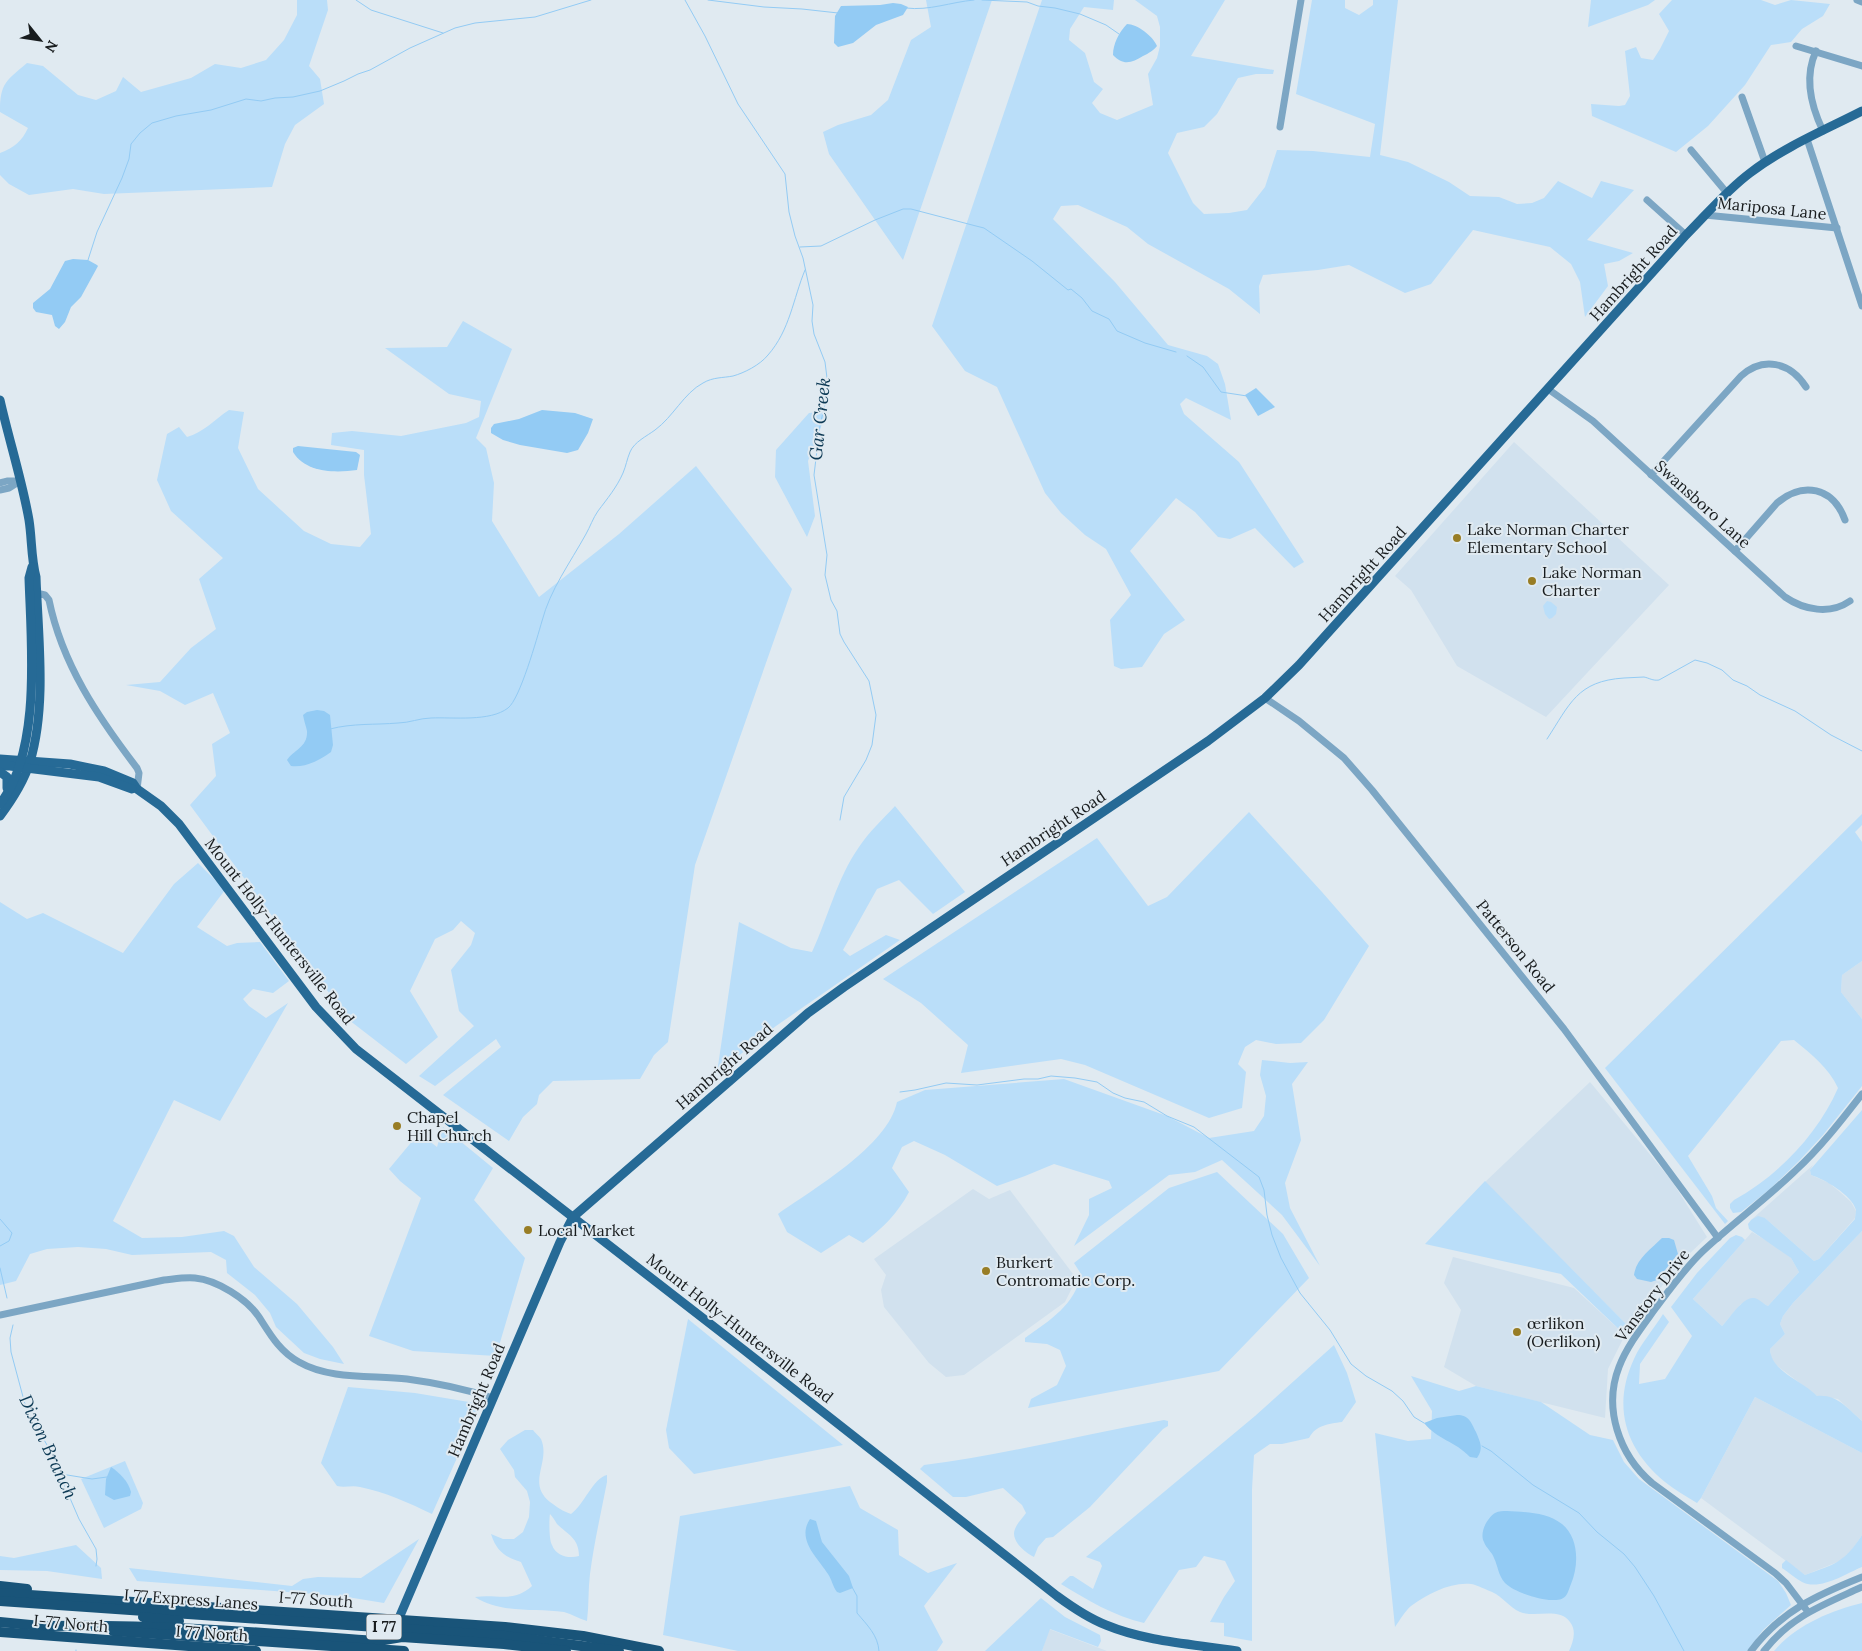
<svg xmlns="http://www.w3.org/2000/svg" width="1862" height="1651" font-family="Lora,serif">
	<rect width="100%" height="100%" fill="#e0eaf1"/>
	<g fill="#d1e1ee">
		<polygon points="1514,442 1669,585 1546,717 1457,666 1411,590 1395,576"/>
		<polygon points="1862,961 1862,1019 1841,992 1842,975"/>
		<polygon points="1590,1082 1672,1181 1707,1237 1687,1256 1670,1275 1631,1329 1485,1182"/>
		<polygon points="1813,1165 1810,1170 1811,1175 1829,1183 1840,1192 1851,1202 1856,1211 1855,1218 1819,1259 1814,1261 1765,1218 1751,1220"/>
		<polygon points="973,1189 989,1199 1010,1190 1073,1274 1073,1286 1065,1302 964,1375 946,1377 929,1363 884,1307 881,1290 886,1275 874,1259"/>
		<polygon points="1862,1231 1862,1421 1838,1399 1817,1396 1776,1365 1771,1357 1770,1349 1785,1334 1780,1324 1783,1316 1793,1303"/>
		<polygon points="1752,1232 1782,1250 1791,1258 1799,1272 1768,1306 1759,1301 1741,1304 1722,1326 1693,1299"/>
		<polygon points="1453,1257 1574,1288 1625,1335 1608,1369 1605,1418 1476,1386 1444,1367 1461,1310 1444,1283"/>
		<polygon points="1755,1397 1862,1453 1862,1535 1852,1550 1840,1561 1805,1575 1701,1498"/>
		<polygon points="1049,1629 1107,1651 1042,1651"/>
	</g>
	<g fill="#badef9" fill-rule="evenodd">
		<path d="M297 0H327L328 10 309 66 320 79 324 104 295 125 285 144 272 187 104 194 73 189 29 195 9 184 0 175V153C14 148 22 141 28 128L0 112C0 83 6 81 27 63L43 66 78 95 96 100 116 91 123 77 141 92 191 78 215 64 241 68 266 60 284 40 297 15Z"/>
		<polygon points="926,0 992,0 903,260 829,154 823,132 838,125 871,115 888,100 911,40 931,27"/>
		<polygon points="1042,0 1114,0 1113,10 1084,7 1070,29 1069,40 1085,53 1094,82 1103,89 1092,103 1100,113 1117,120 1153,105 1148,74 1157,58 1160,46 1160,27 1157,16 1135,0 1225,0 1191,56 1274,70 1273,74 1256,74 1238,78 1217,114 1204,127 1177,133 1168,153 1193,203 1204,214 1229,213 1247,210 1265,187 1277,150 1313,151 1370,157 1375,124 1296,94 1312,0 1345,0 1345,8 1359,15 1373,5 1373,0 1398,0 1380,155 1408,162 1449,182 1470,196 1499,197 1517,204 1532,203 1544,198 1558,181 1592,198 1601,181 1634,190 1587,240 1633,253 1619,261 1604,264 1608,286 1585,317 1580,282 1571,264 1550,247 1473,230 1431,284 1405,293 1349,265 1318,270 1263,275 1259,286 1260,314 1229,289 1148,244 1127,227 1078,205 1061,206 1053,219 1115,282 1168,345 1207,356 1218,364 1225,384 1231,420 1186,398 1180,404 1184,414 1239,462 1304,562 1294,568 1255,528 1230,539 1218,537 1195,512 1176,498 1130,551 1185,620 1164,634 1142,667 1121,669 1114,666 1110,620 1131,595 1106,549 1085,535 1061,513 1045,493 997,387 965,371 932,326"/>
		<polygon points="1591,0 1655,0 1648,5 1588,27"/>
		<polygon points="1672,0 1761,0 1775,5 1791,0 1830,4 1823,16 1802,29 1791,42 1771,45 1745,85 1708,126 1676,152 1592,116 1591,104 1619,106 1625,105 1630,96 1625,51 1636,47 1641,58 1653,60 1660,49 1669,31 1659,14"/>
		<path d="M463 321 512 349 476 438 486 448 494 483 492 521 539 597 619 534 696 466 792 589 695 865 668 1042 654 1055 640 1079 553 1081 539 1095 537 1104 523 1117 509 1141 443 1095 501 1047 496 1039 435 1086 419 1076 474 1026 459 1011 451 970 471 945 475 933 461 921 453 930 435 939 410 991 438 1037 406 1064 349 1020 190 805 216 776 212 744 230 733 213 693 185 705 160 691 126 685 160 682 191 648 216 629 199 579 223 558 171 511 157 480 167 434 179 427 187 437C203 433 215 419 229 410L244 412 238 448 258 489 304 531 331 544 360 547 371 534 364 475V450L331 445 332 433 352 431 401 436 466 423 479 417 481 401 449 394 385 348 447 347Z"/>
		<polygon points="827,411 808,461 815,516 807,537 775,477 776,450 809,413"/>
		<polygon points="1547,601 1551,602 1557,607 1556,614 1552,618 1549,619 1545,614 1543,606"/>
		<path d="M895 806 965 892 933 914 899 880 877 889 843 950 850 956 886 935 900 940 776 1026 717 1073 739 922 791 948 812 952C828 918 837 878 859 847 869 832 883 819 895 806Z"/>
		<polygon points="1249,812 1322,892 1369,946 1324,1020 1301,1043 1276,1044 1256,1040 1245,1047 1238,1064 1246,1072 1242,1108 1209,1118 1085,1065 1061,1059 961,1073 968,1045 921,1003 883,979 1097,838 1148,906 1167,897"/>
		<path d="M1862 814V825L1855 832 1862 842V961L1842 975 1841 992 1862 1019V1086L1823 1135 1799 1161 1770 1189 1741 1212 1733 1213 1730 1208V1204L1734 1200C1778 1176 1818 1134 1838 1088 1829 1068 1811 1054 1794 1040L1781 1041 1688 1156 1712 1196 1716 1208 1728 1221 1725 1224 1605 1068Z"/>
		<polygon points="198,863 225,890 197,927 227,946 237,943 260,942 289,981 273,993 253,989 243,999 249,1006 266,1018 288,1003 220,1121 174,1100 113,1221 142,1238 182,1237 224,1231 234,1236 254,1267 297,1304 333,1347 344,1364 320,1359 304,1353 276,1327 270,1313 255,1295 227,1273 226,1260 211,1252 132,1255 106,1249 78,1247 47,1249 30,1254 16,1281 0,1285 0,902 27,919 43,913 123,953 174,884"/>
		<path d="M1262 1060 1290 1063 1308 1062 1292 1084 1301 1140 1285 1183 1290 1208 1320 1266 1282 1215 1222 1160 1195 1172 1169 1175 1074 1246 1089 1215V1199L1112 1188 1109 1181 1054 1164 1025 1176 997 1186 945 1155 914 1141 902 1147 892 1168 909 1192C898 1213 882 1229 863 1243L849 1235 821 1253 787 1232 778 1214C813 1189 888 1146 897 1102L925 1090 1064 1079 1167 1116 1209 1138 1254 1131 1264 1116 1266 1096 1260 1075Z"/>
		<path d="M1862 1110V1231L1793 1303 1783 1316 1780 1324 1785 1334 1770 1349C1771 1372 1803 1381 1817 1396 1837 1394 1848 1409 1862 1421V1453L1755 1397 1701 1498 1697 1503C1686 1496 1675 1490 1665 1482 1625 1449 1612 1406 1634 1359 1641 1343 1654 1329 1663 1314L1669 1322 1640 1364 1639 1384 1665 1379 1692 1336 1671 1307 1697 1273 1730 1238 1736 1235 1742 1237 1745 1240 1693 1299 1722 1326C1729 1319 1743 1296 1754 1298 1760 1299 1763 1304 1768 1306L1799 1272 1791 1258 1749 1229 1748 1224 1751 1220 1758 1216 1765 1218 1814 1261 1819 1259 1855 1219C1855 1218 1856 1211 1856 1210 1852 1195 1824 1179 1811 1175L1810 1170Z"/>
		<polygon points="443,1127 493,1168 474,1200 525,1258 496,1356 413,1351 369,1336 421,1198 400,1181 389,1169 419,1133 437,1147"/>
		<path d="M1217 1172 1283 1234 1309 1278 1219 1371 1028 1408 1031 1399 1057 1385 1066 1366 1060 1350 1047 1344 1025 1342V1338C1049 1321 1076 1304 1081 1274L1074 1263 1169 1188Z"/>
		<polygon points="1485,1181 1631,1329 1625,1335 1561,1274 1425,1244"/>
		<polygon points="688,1319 843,1445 694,1474 669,1448 666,1430"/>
		<path d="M1334 1345 1347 1373 1356 1402 1342 1422C1328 1424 1316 1425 1309 1438L1282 1444H1270L1254 1455 1252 1489V1641L1224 1636V1623L1210 1622 1224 1597 1235 1581 1225 1561 1204 1556 1196 1567 1179 1570 1144 1623C1114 1616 1087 1600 1061 1584L1070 1576H1073L1093 1589 1102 1566 1100 1562 1086 1557 1255 1416Z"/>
		<path d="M1411 1376 1459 1391 1476 1386 1541 1402 1590 1435 1613 1440 1624 1462 1639 1479 1778 1581 1786 1593 1791 1605 1763 1630 1747 1651H1569C1573 1642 1577 1631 1570 1622 1559 1607 1536 1618 1520 1612 1509 1607 1503 1597 1492 1592 1486 1590 1478 1585 1471 1584 1450 1582 1428 1594 1411 1606 1405 1611 1400 1620 1395 1627L1375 1433 1408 1441 1431 1439 1432 1411Z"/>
		<path d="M348 1387 415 1393 481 1404 432 1514C409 1503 385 1492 360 1487 352 1485 345 1488 337 1486L321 1463Z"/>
		<path d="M1164 1420 1168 1421V1426L1163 1429 1090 1507 1053 1537 1046 1538 1038 1547 1034 1557C1025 1553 1010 1540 1015 1529 1017 1523 1023 1518 1026 1513L1022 1505 1003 1488 966 1497H953L920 1469 924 1465C1005 1455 1084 1434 1164 1420Z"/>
		<path d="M525 1430H533C535 1433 539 1436 541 1439 551 1462 526 1483 550 1502 557 1507 562 1511 571 1514 584 1505 593 1478 607 1475V1482C601 1513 594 1543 590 1574 588 1590 589 1605 587 1621 579 1619 572 1614 564 1612 535 1608 501 1614 475 1597 499 1594 513 1603 532 1586L521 1562C504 1557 496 1550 491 1534L503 1539H514L523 1532 529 1517 530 1502 527 1491 515 1477 514 1470 500 1449 508 1440ZM550 1514C553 1517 555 1521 557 1524 567 1534 579 1538 579 1556 569 1559 556 1556 552 1545 549 1541 549 1519 550 1514Z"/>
		<polygon points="125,1461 143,1503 141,1509 104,1528 81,1479"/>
		<polygon points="850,1486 860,1508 898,1530 899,1555 928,1573 957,1563 924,1606 943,1642 937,1651 738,1651 663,1635 680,1516"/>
		<path d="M1862 1535V1567C1845 1574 1820 1591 1802 1582 1795 1578 1788 1572 1782 1568V1564L1786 1560 1805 1575C1835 1564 1844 1563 1862 1535Z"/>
		<polygon points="419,1539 384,1603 341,1596 137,1581 129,1568 292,1586 303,1579 318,1577 361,1578"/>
		<polygon points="76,1545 101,1568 102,1579 47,1571 0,1570 0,1556 14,1558"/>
		<polygon points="1041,1598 1065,1617 1100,1635 1101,1641 1098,1647 1050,1629 1042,1651 985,1651"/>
		<path d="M1862 1603V1651H1774C1796 1625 1830 1611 1862 1603Z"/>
	</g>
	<g fill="#93cbf4">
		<polygon points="893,3 901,4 908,7 903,15 876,25 853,43 838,47 834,43 835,16 841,6 880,5"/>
		<path d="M1127 24C1137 24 1153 36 1157 46 1153 51 1149 53 1143 56 1132 63 1123 66 1113 55 1113 44 1119 32 1127 24Z"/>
		<polygon points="73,259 88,260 97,265 98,266 81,297 71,307 65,322 59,329 55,326 52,315 36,312 33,308 33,303 50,289 65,261"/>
		<polygon points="1256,388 1275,407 1258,416 1245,395"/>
		<polygon points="542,410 575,413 593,419 588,433 578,450 567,453 520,445 503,440 491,433 491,428 494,424 519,419"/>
		<path d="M298 446 356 452 360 455 357 470C335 473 306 473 293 452V448Z"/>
		<path d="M317 710 324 711 330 715 333 745 331 752C320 760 305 768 291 766L287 760C294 750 308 747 307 731 306 726 304 721 303 715L307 712Z"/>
		<path d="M1662 1238H1669L1674 1240 1678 1254 1657 1280 1651 1282 1637 1279 1634 1275C1636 1259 1651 1249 1662 1238Z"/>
		<path d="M1457 1415C1469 1415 1471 1422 1476 1432 1480 1442 1484 1448 1477 1458L1470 1457C1455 1441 1438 1440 1424 1423L1437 1418Z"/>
		<path d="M111 1467C120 1473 128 1481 131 1492L130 1496 114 1500 105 1495 106 1479Z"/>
		<path d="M1507 1511C1524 1512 1547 1512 1562 1524 1579 1538 1579 1565 1571 1584 1567 1594 1567 1600 1554 1600 1541 1601 1514 1592 1505 1583 1498 1575 1498 1566 1494 1558 1492 1552 1486 1548 1484 1542 1479 1533 1487 1518 1495 1513 1499 1511 1503 1511 1507 1511Z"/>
		<path d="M810 1519 816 1521 822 1542 849 1576 853 1588 840 1593 837 1592C833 1587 832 1580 828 1574 818 1558 796 1540 810 1519Z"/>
	</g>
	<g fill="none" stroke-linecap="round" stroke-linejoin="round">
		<g stroke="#93cbf4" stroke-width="1">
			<polyline points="356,0 371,10 443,33"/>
			<polyline points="685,0 705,36 738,104 785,174 789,212 795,236 803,258 813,305 812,321 814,334 825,362 827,378 826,400 820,425 814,475 827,555 825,575 831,600 837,611 840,634 844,642 869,681 876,715 872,745 866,760 844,797 840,820"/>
			<polyline points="708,0 764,7 802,9 838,13"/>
			<polyline points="982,0 1027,2 1038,6 1055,8 1080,14 1106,25 1119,34"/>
			<path d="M906 8C929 11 951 2 974 0"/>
			<polyline points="800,247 821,246 875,220 903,209 911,209 976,226 984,228 1032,261 1068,290 1071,289 1082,298 1092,311 1109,319 1117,331 1145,343 1176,352"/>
			<polyline points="88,260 97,232 122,178 129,159 131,144 140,133 152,123 176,116 211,110 246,99 261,101 275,98 293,97 320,91 344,81 358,74 370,70 410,48 455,28 475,23 535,17 591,0"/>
			<polyline points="1187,356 1203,367 1221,392 1247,396"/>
			<path d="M330 729C353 723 375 725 398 723 409 723 420 718 431 718 453 717 490 722 508 708 520 699 537 638 542 621 550 590 570 563 586 534 590 527 593 518 598 511 607 499 617 487 623 473 626 466 627 459 630 452 634 442 647 436 655 430 673 417 684 393 703 383 713 377 723 378 733 376 744 373 760 365 768 355 790 330 793 299 805 270"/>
			<path d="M1547 739C1570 704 1577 681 1624 678 1631 678 1637 677 1644 677 1649 678 1653 681 1659 680L1695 660 1707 663 1722 670 1733 680 1747 686 1760 695 1795 711 1831 735 1862 751"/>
			<polyline points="900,1092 915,1090 946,1083 977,1085 1024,1079 1038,1079 1051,1076 1075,1078 1097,1082 1113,1093 1125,1098 1144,1102 1167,1116 1194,1127 1259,1177 1264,1190 1267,1215 1272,1235 1281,1258 1300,1293 1330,1330 1351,1364 1366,1376 1392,1391 1403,1401 1414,1417 1424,1423"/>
			<polyline points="0,1219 12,1233 9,1241 0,1246"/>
			<polyline points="0,1268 7,1298"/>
			<polyline points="13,1325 10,1338 11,1352 26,1408 47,1445 79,1519 96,1549 97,1559 96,1566"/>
			<polyline points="1482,1446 1491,1451 1533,1485 1579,1513 1597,1532 1624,1554 1635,1567 1654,1596 1684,1651"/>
			<polyline points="61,1474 92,1479 107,1477"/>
			<path d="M852 1587 857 1596V1613C867 1625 878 1635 879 1651"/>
			<polyline points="76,1651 76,1650"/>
		</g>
		<g stroke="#7ca6c4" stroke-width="7">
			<polyline points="1857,0 1862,2"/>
			<polyline points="1796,46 1862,66"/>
			<path d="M1816 51C1804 77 1811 106 1823 131"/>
			<polyline points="1742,97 1765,162"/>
			<polyline points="1280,127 1301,0"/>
			<polyline points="1807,139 1862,306"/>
			<polyline points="1691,150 1727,193"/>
			<polyline points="1647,200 1686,235"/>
			<polyline points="1705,215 1837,228"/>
			<path d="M1548 389 1593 421 1785 597C1804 610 1830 615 1850 601"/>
			<path d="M1651 475 1741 376C1763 356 1790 362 1806 387"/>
			<polyline points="0,483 7,481 19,481"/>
			<polyline points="0,490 9,488 20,481"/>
			<path d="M1735 551 1777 503C1803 481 1833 487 1845 520"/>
			<path d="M36 593 45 595 49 600C62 664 98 717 137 768L139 773 137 789"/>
			<polyline points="1265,698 1299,721 1344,758 1372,790 1564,1029 1718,1238"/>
			<path d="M0 1315 164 1280C174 1279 185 1277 195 1278 217 1280 247 1299 259 1317 270 1334 280 1352 299 1362 330 1380 373 1375 407 1379 437 1383 465 1389 493 1398"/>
			<path d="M1808 1612 1786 1583 1775 1573 1652 1483C1619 1455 1603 1408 1619 1367 1627 1346 1642 1327 1655 1309 1670 1289 1685 1268 1703 1251 1733 1223 1766 1199 1795 1171 1820 1148 1841 1121 1862 1094"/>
			<path d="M1751 1651C1781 1611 1817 1595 1862 1577"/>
			<path d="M1764 1651C1791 1616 1823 1605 1862 1587"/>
		</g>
		<g stroke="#266a96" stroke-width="9">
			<path d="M0 400C9 440 22 480 29 520 32 539 31 558 36 577 38 636 47 705 30 762 24 781 12 800 0 816"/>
			<path d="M0 759 70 764 104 771 133 783 137 789 161 806 179 824 316 1007 356 1049 744 1350 1057 1596C1072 1607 1088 1618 1106 1625 1147 1642 1194 1644 1237 1651"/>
			<polyline points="0,766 10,766 99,777 132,789"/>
			<polyline points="0,772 7,777 7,788"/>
			<path d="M0 804C42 750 31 643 29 578L32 567"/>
			<path d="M396 1625 560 1242 573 1217 808 1013 844 987 1208 741 1265 698 1299 665 1686 235C1707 214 1726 191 1750 173 1784 147 1825 130 1862 111"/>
		</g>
		<g stroke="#195479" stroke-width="10">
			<polyline points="0,1586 27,1589"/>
			<polyline points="0,1593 505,1627 583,1636 659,1651"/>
			<polyline points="0,1601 505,1636 619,1651"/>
			<polyline points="143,1617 179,1621"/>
			<polyline points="0,1622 51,1627"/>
			<path d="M46 1626C157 1624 267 1633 378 1641L402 1637 504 1644 566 1651"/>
			<polyline points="113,1631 404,1651"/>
			<polyline points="0,1632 256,1651"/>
		</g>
	</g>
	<g fill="#987d25" stroke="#e0eaf1" stroke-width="2">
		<circle cx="1457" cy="538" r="5"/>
		<circle cx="1532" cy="581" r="5"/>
		<circle cx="397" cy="1126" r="5"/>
		<circle cx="528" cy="1230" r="5"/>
		<circle cx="986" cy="1271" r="5"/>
		<circle cx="1517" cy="1332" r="5"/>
	</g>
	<g text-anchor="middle" stroke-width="4" stroke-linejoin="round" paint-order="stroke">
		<rect fill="#e0eaf1" stroke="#545a5d" stroke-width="1" x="366.5" y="1614.5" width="35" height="25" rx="4"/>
		<g font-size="15" font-weight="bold" fill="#181c1e">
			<text x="384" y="1632">I 77</text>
		</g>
		<g font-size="16" fill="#181c1e" stroke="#e0eaf1">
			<text transform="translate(1772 208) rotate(6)" y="6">Mariposa Lane</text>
			<text transform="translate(1633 273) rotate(-48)" y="6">Hambright Road</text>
			<text transform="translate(1703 504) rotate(42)" y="6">Swansboro Lane</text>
			<text transform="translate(1362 574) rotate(-48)" y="6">Hambright Road</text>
			<text transform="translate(1053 828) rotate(-34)" y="6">Hambright Road</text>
			<text transform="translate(280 931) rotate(52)" y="6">Mount Holly-Huntersville Road</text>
			<text transform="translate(1516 946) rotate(51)" y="6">Patterson Road</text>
			<text transform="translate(724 1066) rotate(-41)" y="6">Hambright Road</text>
			<text transform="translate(1652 1295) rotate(-53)" y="6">Vanstory Drive</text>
			<text transform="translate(740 1328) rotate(38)" y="6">Mount Holly-Huntersville Road</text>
			<text transform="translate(476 1400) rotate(-67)" y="6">Hambright Road</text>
			<text transform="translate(191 1599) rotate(4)" y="6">I 77 Express Lanes</text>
			<text transform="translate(316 1599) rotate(4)" y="6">I-77 South</text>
			<text transform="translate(71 1623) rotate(5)" y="6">I-77 North</text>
			<text transform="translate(212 1633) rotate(4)" y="6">I 77 North</text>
		</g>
		<g font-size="16" fill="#181c1e" stroke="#e0eaf1" text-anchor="start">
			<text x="1467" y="535">Lake Norman Charter<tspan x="1467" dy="18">Elementary School</tspan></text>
			<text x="1542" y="578">Lake Norman<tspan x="1542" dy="18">Charter</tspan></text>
			<text x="407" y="1123">Chapel<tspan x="407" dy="18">Hill Church</tspan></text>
			<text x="538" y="1236">Local Market</text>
			<text x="996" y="1268">Burkert<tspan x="996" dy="18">Contromatic Corp.</tspan></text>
			<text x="1527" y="1329">œrlikon<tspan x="1527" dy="18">(Oerlikon)</tspan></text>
		</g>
		<g font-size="18" font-style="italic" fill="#0c3954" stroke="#e0eaf1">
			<text transform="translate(820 419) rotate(-84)" y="6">Gar Creek</text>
			<text transform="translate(48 1447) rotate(65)" y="6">Dixon Branch</text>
		</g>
	</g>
	<g transform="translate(40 40) rotate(120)" stroke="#e0eaf1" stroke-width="4" paint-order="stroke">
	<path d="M0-4L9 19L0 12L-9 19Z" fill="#181c1e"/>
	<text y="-8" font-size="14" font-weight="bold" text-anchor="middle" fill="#181c1e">N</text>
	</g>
</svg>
